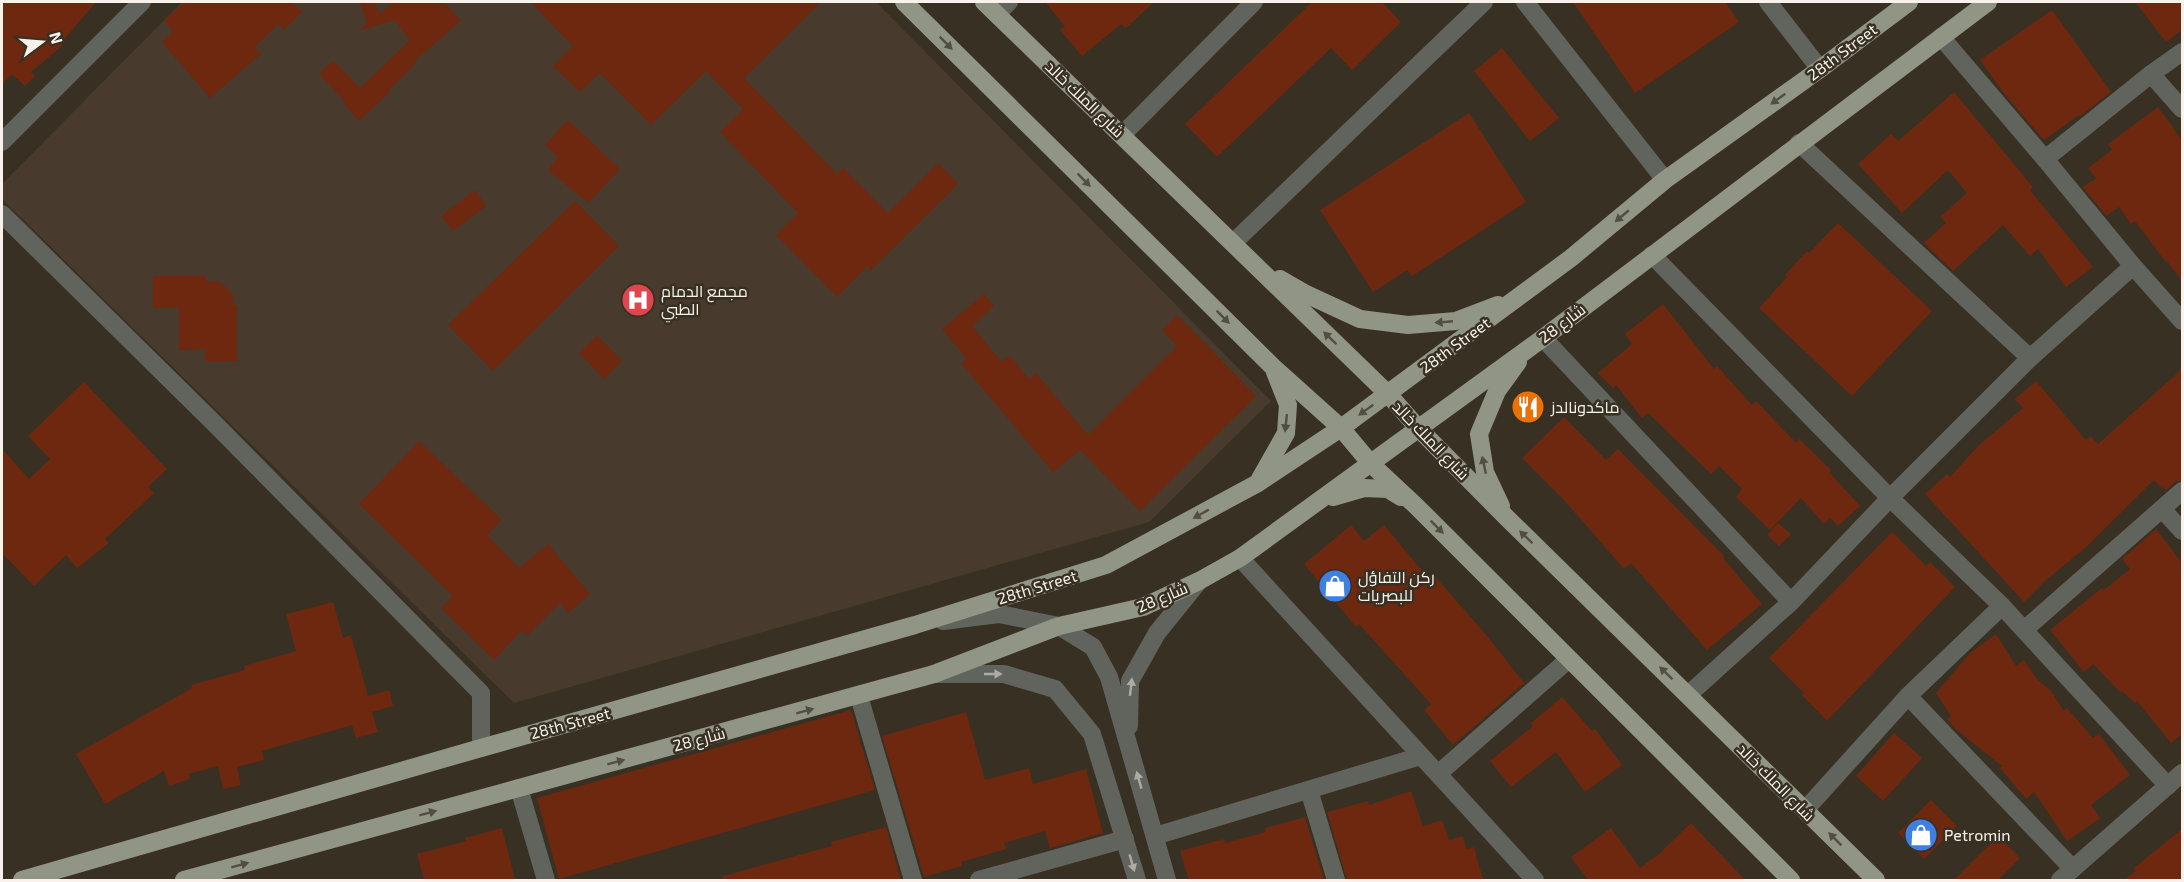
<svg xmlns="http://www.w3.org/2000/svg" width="2184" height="882" font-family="'Exo 2',Cairo,sans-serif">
	<rect width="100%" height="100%" fill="#383023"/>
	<polygon fill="#483a2c" points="182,2 876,2 1271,401 1149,522 514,703 2,199 2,184"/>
	<g fill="#6e2810">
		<polygon points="2,2 96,2 61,43 63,45 31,72 35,76 25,86 12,74 2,85"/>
		<polygon points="185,2 292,2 302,12 284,30 278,24 255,47 261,54 210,98 162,42 173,32 164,20"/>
		<polygon points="360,2 375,2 379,14 395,2 444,2 461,21 414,61 416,63 389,90 390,92 359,121 344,104 345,102 319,74 333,60 360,88 410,40 394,20 359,31 367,23"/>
		<polygon points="530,2 821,2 744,78 837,174 843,168 888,213 938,163 958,184 871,270 867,266 837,297 776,235 798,213 720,132 743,109 706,71 651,125 600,73 580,92 553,66 573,46"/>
		<polygon points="1045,2 1154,2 1126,28 1121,24 1082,56 1060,30 1065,26"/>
		<polygon points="1312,2 1382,2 1401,22 1352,70 1331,48 1217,157 1185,124"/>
		<polygon points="1573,2 1725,2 1739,22 1635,93"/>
		<polygon points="2135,2 2182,2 2182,30 2166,42"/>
		<polygon points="2052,10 2111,92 2080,116 2079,115 2044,140 2005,95 1980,60"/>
		<polygon points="1502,48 1559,118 1530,141 1474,71"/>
		<polygon points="1954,92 2033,187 2030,190 2093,267 2066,287 2038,249 2030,256 2003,225 1953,271 1924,243 1946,223 1940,217 1967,193 1948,170 1902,213 1858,164 1891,134 1898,141"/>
		<polygon points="2158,107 2182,140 2182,281 2167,261 2166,262 2135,221 2131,224 2119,207 2106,216 2083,187 2096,178 2088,168 2112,150 2108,144"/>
		<polygon points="1469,113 1526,202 1412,276 1407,270 1373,292 1320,210"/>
		<polygon points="568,120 620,169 588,203 548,170 558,157 545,145"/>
		<polygon points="475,190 486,206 453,231 441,216"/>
		<polygon points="575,201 619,246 493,371 448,325"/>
		<polygon points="1838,223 1932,311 1852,396 1759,308 1787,277 1785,275 1807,251 1809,253"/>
		<polygon points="153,276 206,276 206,282 219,281 233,294 233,305 237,305 237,361 205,361 205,349 179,350 179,308 153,308"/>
		<polygon points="984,294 994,306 972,326 1002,362 1010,356 1029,379 1036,373 1088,435 1177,346 1162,330 1177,315 1256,396 1140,511 1080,450 1053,472 961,363 967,359 942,329"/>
		<polygon points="1663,304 1714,369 1717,366 1752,405 1756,401 1796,443 1799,439 1831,470 1829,472 1860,506 1838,526 1830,518 1824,524 1801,498 1770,530 1736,497 1742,489 1719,466 1711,474 1648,413 1642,418 1616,385 1613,388 1598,373 1632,344 1625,334"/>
		<polygon points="597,335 622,361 604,379 579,353"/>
		<polygon points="2182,369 2182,480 2175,482 2166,490 2163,487 2161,488 2154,480 2085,548 2045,581 2024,602 1925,494 1947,474 1950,477 1978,446 2023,408 2015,399 2036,381 2086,440 2090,436 2098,444"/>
		<polygon points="84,382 167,469 148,487 154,493 105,539 109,543 77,568 66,555 34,586 2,553 2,449 29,479 50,459 28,436"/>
		<polygon points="1564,417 1606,460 1618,449 1725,557 1723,558 1762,604 1707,650 1631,563 1624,569 1564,500 1522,458"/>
		<polygon points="419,441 502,520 487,535 519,568 548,544 590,594 568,613 560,603 527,636 522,630 494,660 441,608 453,596 359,504"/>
		<polygon points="1778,523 1791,534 1779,546 1767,535"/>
		<polygon points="1351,525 1364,541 1384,525 1428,578 1432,573 1488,637 1524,683 1453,745 1424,710 1431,704 1359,624 1356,627 1304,564"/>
		<polygon points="2156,529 2182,563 2182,734 2171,743 2137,701 2135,703 2122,691 2120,692 2093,664 2084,672 2050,630 2102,588 2104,590 2130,569 2122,559"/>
		<polygon points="1892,532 1926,566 1930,562 1955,587 1827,721 1802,695 1804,693 1769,658"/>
		<polygon points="333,602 343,638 351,635 368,696 389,690 393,706 372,712 378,732 356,738 352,725 262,751 264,760 237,767 241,785 223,789 218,766 188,774 190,779 169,786 164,771 105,804 76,754 192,688 191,685 245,670 244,666 296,651 286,614"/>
		<polygon points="1996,634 2016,666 2024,660 2037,679 2051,691 2064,711 2067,708 2093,738 2099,734 2130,775 2091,805 2100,818 2067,841 2034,792 2026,799 2000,768 2002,766 1953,727 1948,719 1951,716 1936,693 1970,653"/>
		<polygon points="1562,697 1592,731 1595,729 1622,765 1585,792 1556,752 1511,787 1490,761 1533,726 1531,723"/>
		<polygon points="851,710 875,790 559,879 537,798"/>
		<polygon points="966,712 985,780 1029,768 1033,784 1086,769 1103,833 1050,848 1045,831 1004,843 1006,849 961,862 962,866 924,877 882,736"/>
		<polygon points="1894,733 1922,758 1883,801 1856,776"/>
		<polygon points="1411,791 1423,826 1442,820 1449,840 1463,836 1466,849 1474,847 1483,880 1347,880 1327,812 1368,801 1369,805"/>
		<polygon points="1931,800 1957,826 1924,859 1898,833"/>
		<polygon points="1305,817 1324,880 1189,880 1180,851 1224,839 1225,843 1266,832 1265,828"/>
		<polygon points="1691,823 1745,880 1588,880 1571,857 1611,828 1640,868 1659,854"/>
		<polygon points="886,827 901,880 724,880 723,876 832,846 831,842"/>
		<polygon points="502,828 515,880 424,880 417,854 466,841 465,838"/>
		<polygon points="2182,829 2182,880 2124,880 2136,871 2134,868"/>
		<polygon points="1998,836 2020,858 1998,880 1954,880"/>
	</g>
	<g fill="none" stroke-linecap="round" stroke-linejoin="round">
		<g stroke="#61645d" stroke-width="18">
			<polyline points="1525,2 1665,180"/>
			<polyline points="1768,2 1820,69"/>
			<polyline points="997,14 1009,2"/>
			<polyline points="1941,37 2045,159 2133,266 2182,321"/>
			<polyline points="2151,74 2182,109"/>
			<polyline points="1122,135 1254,2"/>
			<polyline points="2,142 142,2"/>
			<polyline points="1799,143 2030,358"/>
			<polyline points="2045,159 2151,74 2182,52"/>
			<polyline points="2,214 215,424 481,693 481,748"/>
			<polyline points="1233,243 1484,2"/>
			<polyline points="1652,255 1890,498 2002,606"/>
			<polyline points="1543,338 1791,602"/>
			<polyline points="2162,509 2182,531"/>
			<polyline points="1240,558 1535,880"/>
			<polyline points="943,621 999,614 1059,626 1093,647 1109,677 1167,880"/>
			<polyline points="2024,630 2168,786"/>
			<polyline points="934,674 1004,674 1055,689 1092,734 1137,880"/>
			<polyline points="1688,695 1791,602 1890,498 2030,358 2133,266"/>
			<polyline points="859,696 913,880"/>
			<polyline points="1908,696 2073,869"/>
			<polyline points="1129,726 1130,681 1157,633 1199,581"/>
			<polyline points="1438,774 1569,659"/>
			<polyline points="519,788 546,880"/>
			<polyline points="1309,790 1336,880"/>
			<polyline points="1805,810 1908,696 2002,606 2024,630 2182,491"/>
			<polyline points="1155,836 1421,756"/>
			<polyline points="979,880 1125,839"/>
			<polyline points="2060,880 2182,773"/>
		</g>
		<g stroke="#909586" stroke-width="18">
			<polyline points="904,2 1273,367 1341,428 1371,464 1415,505 1791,880"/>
			<polyline points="984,2 1388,394 1419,429 1507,518 1876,880"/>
			<polyline points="1280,279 1306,294 1360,319 1408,325 1456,321 1498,305"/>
			<polyline points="1260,479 1286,433 1288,405 1275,372"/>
			<polyline points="1333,497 1364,488 1388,489 1401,497"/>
			<polyline points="1501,506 1485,472 1479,434 1497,391 1518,362"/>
			<polyline points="22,880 481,748 915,625 1106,565 1258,483 1341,428 1571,258 1665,180 1820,69 1909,2"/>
			<polyline points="184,880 934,674 1059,626 1143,607 1199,581 1240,558 1543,338 1988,2"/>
		</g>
	</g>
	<defs><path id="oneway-solid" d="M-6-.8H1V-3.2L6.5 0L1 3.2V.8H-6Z" transform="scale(1.5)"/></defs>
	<g fill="#524e41">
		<use href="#oneway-solid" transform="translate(946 43) rotate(45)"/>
		<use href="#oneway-solid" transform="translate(1778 99) rotate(144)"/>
		<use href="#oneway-solid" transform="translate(1084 180) rotate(45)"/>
		<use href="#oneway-solid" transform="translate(1622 216) rotate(140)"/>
		<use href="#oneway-solid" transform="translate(1223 317) rotate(45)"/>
		<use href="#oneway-solid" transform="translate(1444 322) rotate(175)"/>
		<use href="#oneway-solid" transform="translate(1330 338) rotate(-136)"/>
		<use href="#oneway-solid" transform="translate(1366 410) rotate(144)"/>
		<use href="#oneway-solid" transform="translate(1286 423) rotate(96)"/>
		<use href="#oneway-solid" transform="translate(1484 465) rotate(-102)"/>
		<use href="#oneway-solid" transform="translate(1201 514) rotate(151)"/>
		<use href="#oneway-solid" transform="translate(1437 527) rotate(45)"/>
		<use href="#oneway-solid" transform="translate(1526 537) rotate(-136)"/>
		<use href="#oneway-solid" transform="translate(1666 673) rotate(-136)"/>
		<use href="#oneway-solid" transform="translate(805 711) rotate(-15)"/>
		<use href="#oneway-solid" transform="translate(616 762) rotate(-15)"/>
		<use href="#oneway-solid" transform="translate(428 813) rotate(-15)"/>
		<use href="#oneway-solid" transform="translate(1835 839) rotate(-135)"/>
		<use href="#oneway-solid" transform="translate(240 865) rotate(-15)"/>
	</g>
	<g fill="#acaba4">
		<use href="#oneway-solid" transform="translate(993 674)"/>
		<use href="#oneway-solid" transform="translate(1131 687) rotate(-83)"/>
		<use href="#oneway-solid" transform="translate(1139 780) rotate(-106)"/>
		<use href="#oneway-solid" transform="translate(1132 863) rotate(74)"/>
	</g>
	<defs>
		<g id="hospital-disc" transform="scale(1.725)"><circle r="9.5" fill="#e0444e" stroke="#383023"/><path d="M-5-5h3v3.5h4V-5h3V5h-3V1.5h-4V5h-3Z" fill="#fff"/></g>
		<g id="restaurant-disc" transform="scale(1.725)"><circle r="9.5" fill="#e8710a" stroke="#383023"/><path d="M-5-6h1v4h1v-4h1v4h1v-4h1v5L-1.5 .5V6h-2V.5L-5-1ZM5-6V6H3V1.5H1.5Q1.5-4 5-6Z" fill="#fff"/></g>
		<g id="shop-disc" transform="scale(1.725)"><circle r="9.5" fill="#3f7fe0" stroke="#383023"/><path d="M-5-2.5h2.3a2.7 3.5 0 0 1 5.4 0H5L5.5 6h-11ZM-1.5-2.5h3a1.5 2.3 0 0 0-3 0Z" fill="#fff"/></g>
	</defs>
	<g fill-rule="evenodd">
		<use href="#hospital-disc" x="638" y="300"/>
		<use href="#restaurant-disc" x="1528" y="407"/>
		<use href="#shop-disc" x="1335" y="586"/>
		<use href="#shop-disc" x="1921" y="835"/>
	</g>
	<g text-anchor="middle" stroke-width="5" stroke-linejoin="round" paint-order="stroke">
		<g font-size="16" fill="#f8f2ea" stroke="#383023">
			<text transform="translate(1842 52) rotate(-37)" y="6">28th Street</text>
			<text transform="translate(1085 99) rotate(44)" y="6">شارع الملك خالد</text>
			<text transform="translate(1562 323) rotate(-37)" y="6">شارع 28</text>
			<text transform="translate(1455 345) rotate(-36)" y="6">28th Street</text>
			<text transform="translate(1431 440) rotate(46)" y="6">شارع الملك خالد</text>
			<text transform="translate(1037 587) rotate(-17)" y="6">28th Street</text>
			<text transform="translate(1162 597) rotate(-23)" y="6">شارع 28</text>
			<text transform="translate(570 723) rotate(-15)" y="6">28th Street</text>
			<text transform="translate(699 739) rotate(-15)" y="6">شارع 28</text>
			<text transform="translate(1776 782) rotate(45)" y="6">شارع الملك خالد</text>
		</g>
		<g font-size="16" fill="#f8f2ea" stroke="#383023" text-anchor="start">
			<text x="661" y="297">مجمع الدمام<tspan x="661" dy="18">الطبي</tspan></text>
			<text x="1551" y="413">ماكدونالدز</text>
			<text x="1358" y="583">ركن التفاؤل<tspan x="1358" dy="18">للبصريات</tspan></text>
			<text x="1944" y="841">Petromin</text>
		</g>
	</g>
	<rect width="2184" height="882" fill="none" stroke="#f8f2ea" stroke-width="6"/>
	<g transform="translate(42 42) rotate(74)" stroke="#383023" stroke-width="4.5" paint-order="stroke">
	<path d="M0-4.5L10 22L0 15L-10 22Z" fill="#f8f2ea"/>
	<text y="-9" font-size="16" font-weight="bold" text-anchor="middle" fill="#f8f2ea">N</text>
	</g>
</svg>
